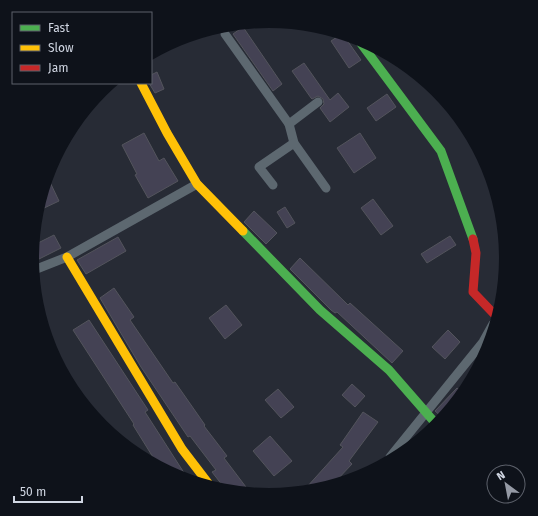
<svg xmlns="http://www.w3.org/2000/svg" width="538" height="516" font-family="'Fira Sans',sans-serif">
	<rect width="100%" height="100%" fill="#272b35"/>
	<g fill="#444254" stroke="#53545c">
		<polygon points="243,27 282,84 273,91 233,34"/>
		<polygon points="340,35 344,36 361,60 349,68 331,41"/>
		<polygon points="304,63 330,100 338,93 349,107 330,122 320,108 324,104 323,99 318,96 312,99 311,98 292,71"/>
		<polygon points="157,72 164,89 155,93 149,83 151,83 151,75"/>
		<polygon points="387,94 396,107 376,121 367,108"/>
		<polygon points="144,133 159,161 164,158 178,181 148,198 135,175 137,174 122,145"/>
		<polygon points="360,133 376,158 354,173 337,148"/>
		<polygon points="48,178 59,201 42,209 43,202"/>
		<polygon points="373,199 393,226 381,235 361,208"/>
		<polygon points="285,207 295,223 287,228 277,212"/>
		<polygon points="254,211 277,233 266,244 244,222"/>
		<polygon points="54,235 61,248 33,262 32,258 34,245"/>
		<polygon points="450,236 456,245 427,263 421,254"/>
		<polygon points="118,237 126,251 86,274 77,260"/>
		<polygon points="300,258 348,305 350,303 403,351 392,363 337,312 335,313 331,310 290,269"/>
		<polygon points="114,288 134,317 130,320 173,383 175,382 205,425 204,426 227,456 224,458 249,491 223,486 212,472 216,470 190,436 188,437 141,367 100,298"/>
		<polygon points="226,305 242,325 225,339 209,318"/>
		<polygon points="89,320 148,410 145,412 188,479 178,477 156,462 133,425 134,424 73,330"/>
		<polygon points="448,330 460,342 445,359 432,347"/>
		<polygon points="352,384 365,396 355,407 342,395"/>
		<polygon points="457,388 460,390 442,417 435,411"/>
		<polygon points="278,389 294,407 281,418 265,400"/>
		<polygon points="363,412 378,422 349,461 352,464 335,482 306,488 343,447 340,445"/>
		<polygon points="270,436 292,461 274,476 253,451"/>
	</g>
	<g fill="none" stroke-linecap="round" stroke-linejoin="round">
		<g stroke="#5d6870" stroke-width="9">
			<polyline points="225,34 289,124 318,102"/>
			<polyline points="289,124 294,143 326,188"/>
			<polyline points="273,185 259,167 294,143"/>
			<polyline points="34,270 67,257 197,184"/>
			<polyline points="390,457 483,342 493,324"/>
		</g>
		<g stroke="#4caf50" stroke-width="9">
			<polyline points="357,38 441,151 473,239"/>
			<polyline points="243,231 320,310 389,370 437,425"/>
		</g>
		<g stroke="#ffc107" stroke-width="9">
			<polyline points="141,83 167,133 197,184 243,231"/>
			<polyline points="67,257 182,449 208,483"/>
		</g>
		<polyline stroke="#c62828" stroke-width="9" points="473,239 476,253 473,292 495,315"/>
	</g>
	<path d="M0 0H538V516H0ZM39 258a230 230 0 1 1 460 0a230 230 0 1 1-460 0Z" fill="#0e121a" fill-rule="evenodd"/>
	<rect x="12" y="12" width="140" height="72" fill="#0e121a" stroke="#5c606a"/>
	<rect x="20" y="25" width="20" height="6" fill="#4caf50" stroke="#5c606a"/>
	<text x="48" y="32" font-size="12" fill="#d0d6e2">Fast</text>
	<rect x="20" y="45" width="20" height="6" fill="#ffc107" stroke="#5c606a"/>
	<text x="48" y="52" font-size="12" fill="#d0d6e2">Slow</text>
	<rect x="20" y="65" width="20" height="6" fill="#c62828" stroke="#5c606a"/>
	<text x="48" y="72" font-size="12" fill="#d0d6e2">Jam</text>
	<g transform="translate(506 484) rotate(328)"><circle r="19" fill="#0e121a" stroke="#5c606a"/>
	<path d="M0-3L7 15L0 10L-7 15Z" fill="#959aa5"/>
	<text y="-6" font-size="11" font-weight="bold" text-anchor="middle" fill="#d0d6e2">N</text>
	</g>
	<path d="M14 496v6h68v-6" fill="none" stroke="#d0d6e2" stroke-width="2"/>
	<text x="20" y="496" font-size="12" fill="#d0d6e2" stroke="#0e121a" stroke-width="3" paint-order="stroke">50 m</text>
</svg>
